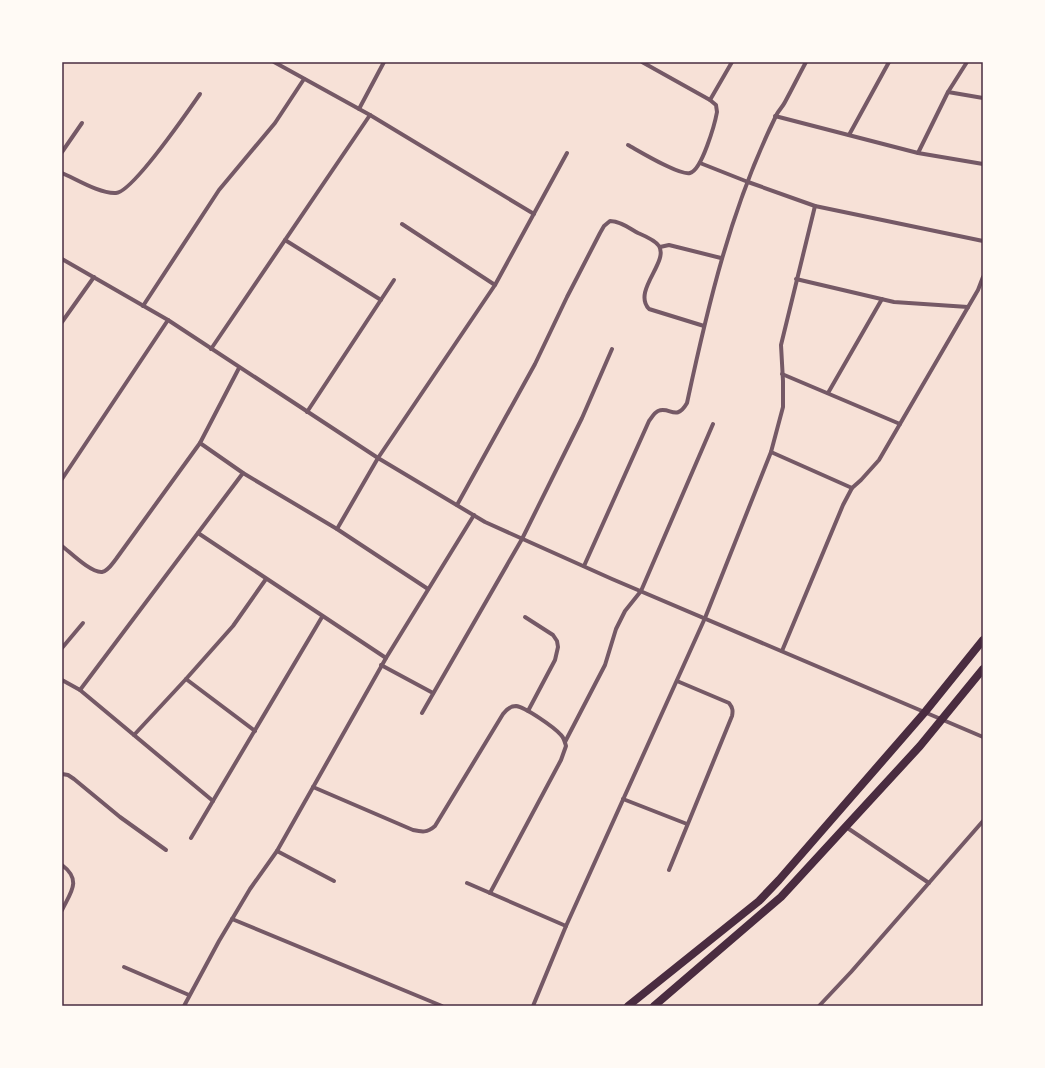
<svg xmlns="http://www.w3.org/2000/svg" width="1045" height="1068" font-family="Barlow,sans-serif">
	<rect width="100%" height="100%" fill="#f7e1d7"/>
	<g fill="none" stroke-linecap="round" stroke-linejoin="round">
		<g stroke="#755966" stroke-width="4">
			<polyline points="274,62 370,115 534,214"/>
			<polyline points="948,92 983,98"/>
			<polyline points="710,100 732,62"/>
			<polyline points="359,109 384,62"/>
			<polyline points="775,116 918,153 983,164"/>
			<polyline points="849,135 889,62"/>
			<path d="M628 145C639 151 680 176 690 173 702 170 715 123 717 112L716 105 710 100 642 62"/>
			<polyline points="62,152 82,123"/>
			<polyline points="918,153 948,92 967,62"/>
			<polyline points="700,163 748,182 815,206 983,241"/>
			<path d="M62 173C76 179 100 194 116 193 133 192 188 111 200 94"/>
			<polyline points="402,224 495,285"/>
			<polyline points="285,240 381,300"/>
			<polyline points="660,247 669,245 721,258"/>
			<polyline points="62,259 168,320 378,458 485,522 612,579 983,737"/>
			<polyline points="796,279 894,302 968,307"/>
			<polyline points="143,306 219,190 275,123 304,79"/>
			<polyline points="62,322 94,277"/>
			<polyline points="211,349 370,115"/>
			<polyline points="782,374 900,424"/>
			<polyline points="828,393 882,299"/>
			<polyline points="307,412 394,280"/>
			<polyline points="771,452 852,488"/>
			<polyline points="243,473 337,529 378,458 495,285 567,153"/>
			<polyline points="62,479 168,320"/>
			<path d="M457 505 535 364 567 297 600 233 604 226 610 221C620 221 629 228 638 233 645 236 655 240 659 246 669 262 632 291 649 309L704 326"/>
			<polyline points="337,529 428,589"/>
			<polyline points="198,533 386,658"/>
			<path d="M62 546C71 553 91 573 102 572 108 571 112 564 116 559L200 443"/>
			<path d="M584 566 649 421C652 417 654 413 658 411 670 406 676 422 687 403 708 305 731 208 775 118 777 112 782 108 785 102 792 89 799 75 806 62"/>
			<polyline points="525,617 553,635 557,641 558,647 555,660 528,711"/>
			<polyline points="62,648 83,623"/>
			<polyline points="782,651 843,505 852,488 861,480 879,460 978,290 983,277"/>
			<polyline points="381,665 433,693"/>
			<polyline points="186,679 255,731"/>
			<polyline points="62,680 80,690 243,473 200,443 239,368"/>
			<polyline points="80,690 213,801"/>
			<polyline points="422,713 522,539 582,418 612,349"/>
			<polyline points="134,735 186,679 233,626 266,579"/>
			<polyline points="565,742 605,665 616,629 625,611 641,591 713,424"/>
			<polyline points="62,774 68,775 74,779 120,817 166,850"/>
			<path d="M313 787 413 830C422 832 427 833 435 826L503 714C506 710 510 706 516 706 525 707 554 727 561 735 564 738 565 742 566 746L561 760 490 893"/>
			<polyline points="623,799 687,824"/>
			<polyline points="846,827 929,883"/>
			<polyline points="191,838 322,617"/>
			<polyline points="277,851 334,881"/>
			<path d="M62 865C82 880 71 892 62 910"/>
			<path d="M669 870 732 716C733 711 733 708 729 703L677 681"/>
			<polyline points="467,883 566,926"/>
			<polyline points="232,919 442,1006"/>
			<polyline points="124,967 189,995"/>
			<polyline points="184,1006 219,941 250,889 277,851 386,658 474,515"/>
			<polyline points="533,1006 566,926 705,618 771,452 783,407 783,381 781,345 815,206"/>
			<polyline points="819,1006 851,972 983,821"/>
		</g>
		<g stroke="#4a2c40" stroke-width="8">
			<polyline points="628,1006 759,901 779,880 925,712 983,640"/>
			<polyline points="654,1006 781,897 920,746 983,669"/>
		</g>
	</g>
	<rect width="1045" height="1068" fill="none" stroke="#fffaf5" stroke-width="126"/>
	<rect x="63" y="63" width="919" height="942" fill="none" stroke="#4a2c40" stroke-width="1.5"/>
</svg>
